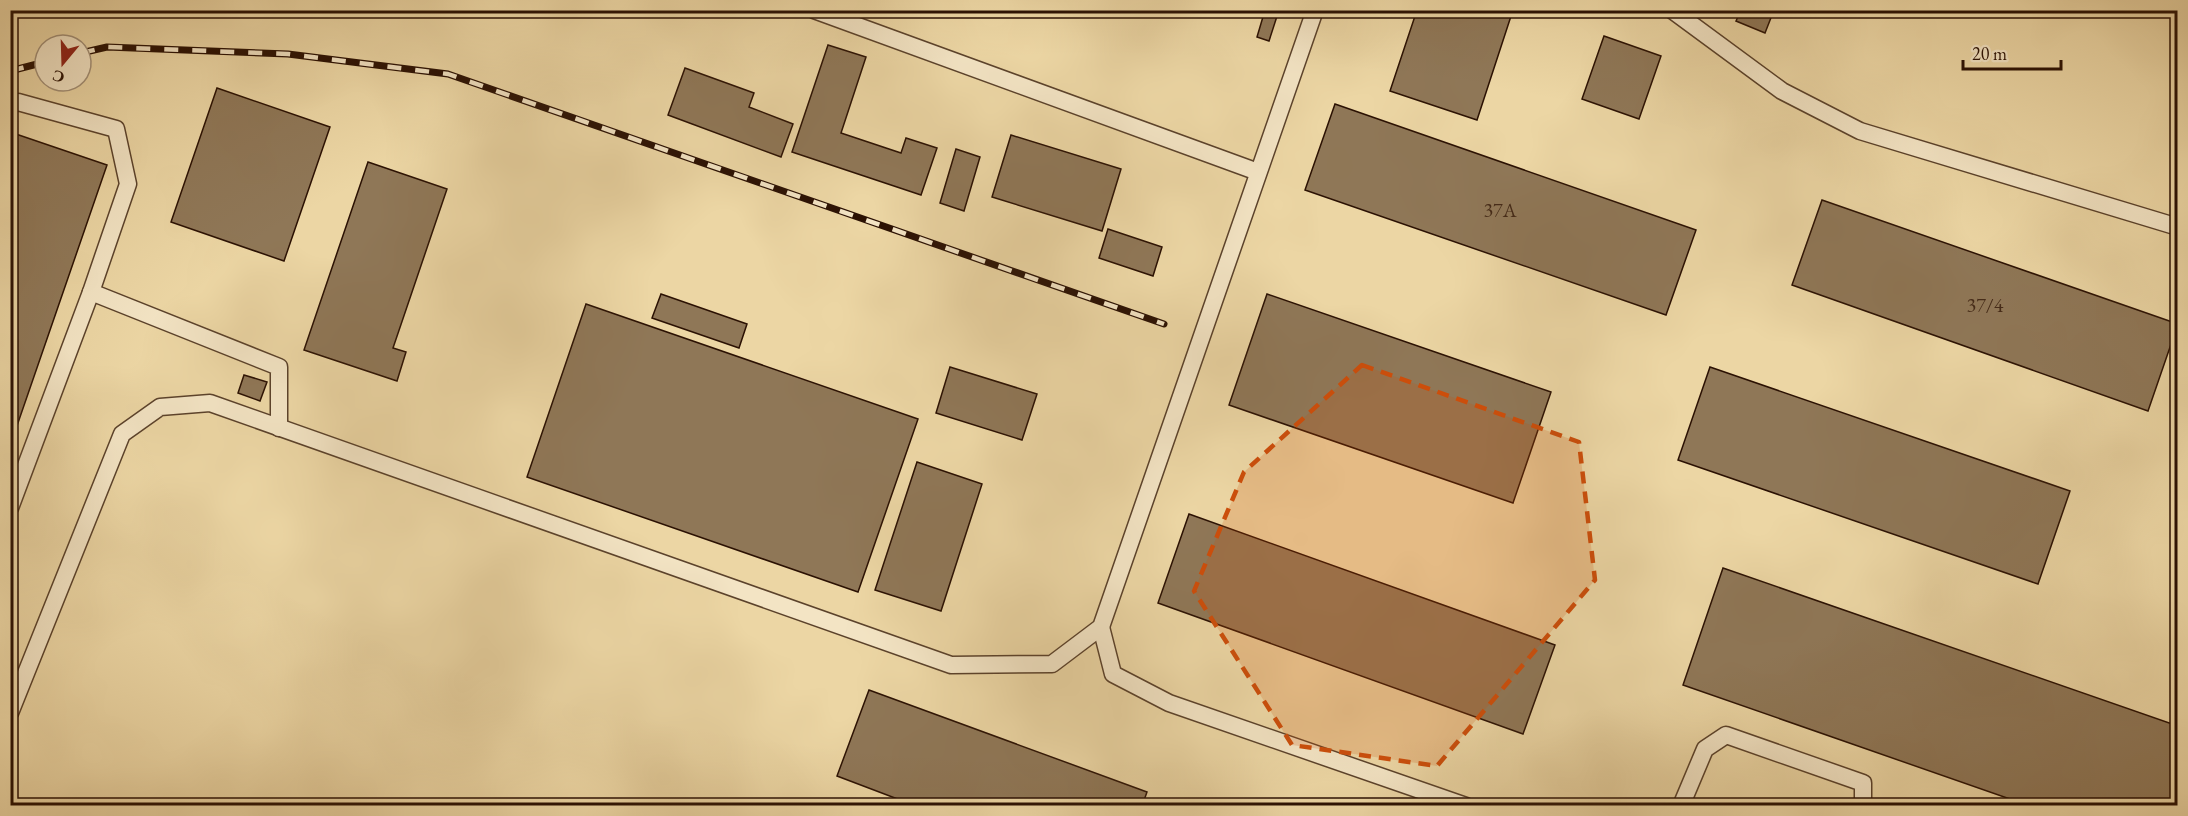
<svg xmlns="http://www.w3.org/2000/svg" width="2188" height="816" font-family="'EB Garamond',serif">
	<rect width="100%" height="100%" fill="#ecd6a4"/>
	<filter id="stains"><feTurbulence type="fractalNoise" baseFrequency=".00333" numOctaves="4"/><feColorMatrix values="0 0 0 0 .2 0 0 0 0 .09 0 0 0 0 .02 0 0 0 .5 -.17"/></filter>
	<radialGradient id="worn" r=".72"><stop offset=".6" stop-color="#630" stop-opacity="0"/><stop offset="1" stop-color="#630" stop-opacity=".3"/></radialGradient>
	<g fill="#8f7757" stroke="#2b1103" stroke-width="1.5">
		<polygon points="1265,10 1279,10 1269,41 1257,37"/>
		<polygon points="1417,10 1513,10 1477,120 1390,91"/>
		<polygon points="1741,10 1774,10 1765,33 1736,21"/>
		<polygon points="1604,36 1661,56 1639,119 1582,99"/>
		<polygon points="828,45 866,57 841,133 901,153 906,138 937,148 921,195 792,152"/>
		<polygon points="685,68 754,93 749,107 793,124 781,157 668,115"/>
		<polygon points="217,88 330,127 284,261 171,222"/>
		<polygon points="1335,104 1696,230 1666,315 1305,190"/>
		<polygon points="10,132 107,165 10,446"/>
		<polygon points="1011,135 1121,169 1102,231 992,197"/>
		<polygon points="956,149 980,157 964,211 940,203"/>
		<polygon points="368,162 447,189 393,348 406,352 397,381 304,350"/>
		<polygon points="1822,200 2178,324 2148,411 1792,285"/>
		<polygon points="1108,229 1162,247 1153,276 1099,258"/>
		<polygon points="661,294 747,324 739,348 652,318"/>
		<polygon points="1267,294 1551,392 1513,503 1229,405"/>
		<polygon points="586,304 918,419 858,592 527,477"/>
		<polygon points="950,367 1037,394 1022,440 936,413"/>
		<polygon points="1710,367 2070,491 2038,584 1678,460"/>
		<polygon points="244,375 267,382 260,401 238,393"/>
		<polygon points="917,462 982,484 941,611 875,590"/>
		<polygon points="1189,514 1555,645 1523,734 1158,603"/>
		<polygon points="1723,568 2178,726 2178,806 2030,806 1683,685"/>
		<polygon points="869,690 1147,792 1142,806 916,806 837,776"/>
	</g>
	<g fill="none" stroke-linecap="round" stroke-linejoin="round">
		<g stroke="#5b422b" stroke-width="19">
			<g id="service">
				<polyline points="814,10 1258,172"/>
				<polyline points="1672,10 1782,91 1860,131 2178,227"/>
				<polyline points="10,105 18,102 116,129 128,184 91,292 10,508"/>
				<polyline points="91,292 279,367 279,428"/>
				<polyline points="1101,627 1113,674 1169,703 1466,806"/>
				<polyline points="10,713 122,434 160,407 210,403 951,665 1052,664 1101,627 1315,10"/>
				<polyline points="1681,806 1705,749 1726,735 1863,783 1863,806"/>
			</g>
		</g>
		<use href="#service" stroke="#f3e4c4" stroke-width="16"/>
		<g stroke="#2b1103" stroke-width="7">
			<g id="rail">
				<polyline points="81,53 107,47 288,54 448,74 1164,324"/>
				<polyline points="10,71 45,62"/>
			</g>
		</g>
		<use href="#rail" stroke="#f3e4c4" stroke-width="4.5" stroke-dasharray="14" stroke-linecap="butt"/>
	</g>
	<path fill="#cc4e0b" fill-opacity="0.2" stroke="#cc4e0b" stroke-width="4.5" stroke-dasharray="12 8" stroke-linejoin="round" d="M1362 365 1579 442 1595 580 1437 766 1292 745 1194 591 1244 472Z"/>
	<g text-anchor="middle" stroke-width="4.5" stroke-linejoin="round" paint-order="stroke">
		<g font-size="20" fill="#442a18">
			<text x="1500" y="217">37А</text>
			<text x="1985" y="312">37/4</text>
		</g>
	</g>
	<rect width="2188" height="816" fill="none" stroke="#ecd6a4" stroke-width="36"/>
	<rect x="12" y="12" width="2164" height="792" fill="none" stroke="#2b1103" stroke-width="3"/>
	<rect x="18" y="18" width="2152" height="780" fill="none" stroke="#2b1103" stroke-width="1.5"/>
	<g transform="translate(63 63) rotate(199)"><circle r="28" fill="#f3e4c4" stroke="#a39077" stroke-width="1.5"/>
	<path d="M0-4.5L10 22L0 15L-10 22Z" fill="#8f2418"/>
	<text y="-9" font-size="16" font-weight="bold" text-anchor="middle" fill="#2b1103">С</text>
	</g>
	<path d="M1963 60v9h98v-9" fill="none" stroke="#2b1103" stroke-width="3"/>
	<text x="1972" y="60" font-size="18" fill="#2b1103" stroke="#f3e4c4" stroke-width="4.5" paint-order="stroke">20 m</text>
	<rect width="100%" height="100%" filter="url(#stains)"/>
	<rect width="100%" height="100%" fill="url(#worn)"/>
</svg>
